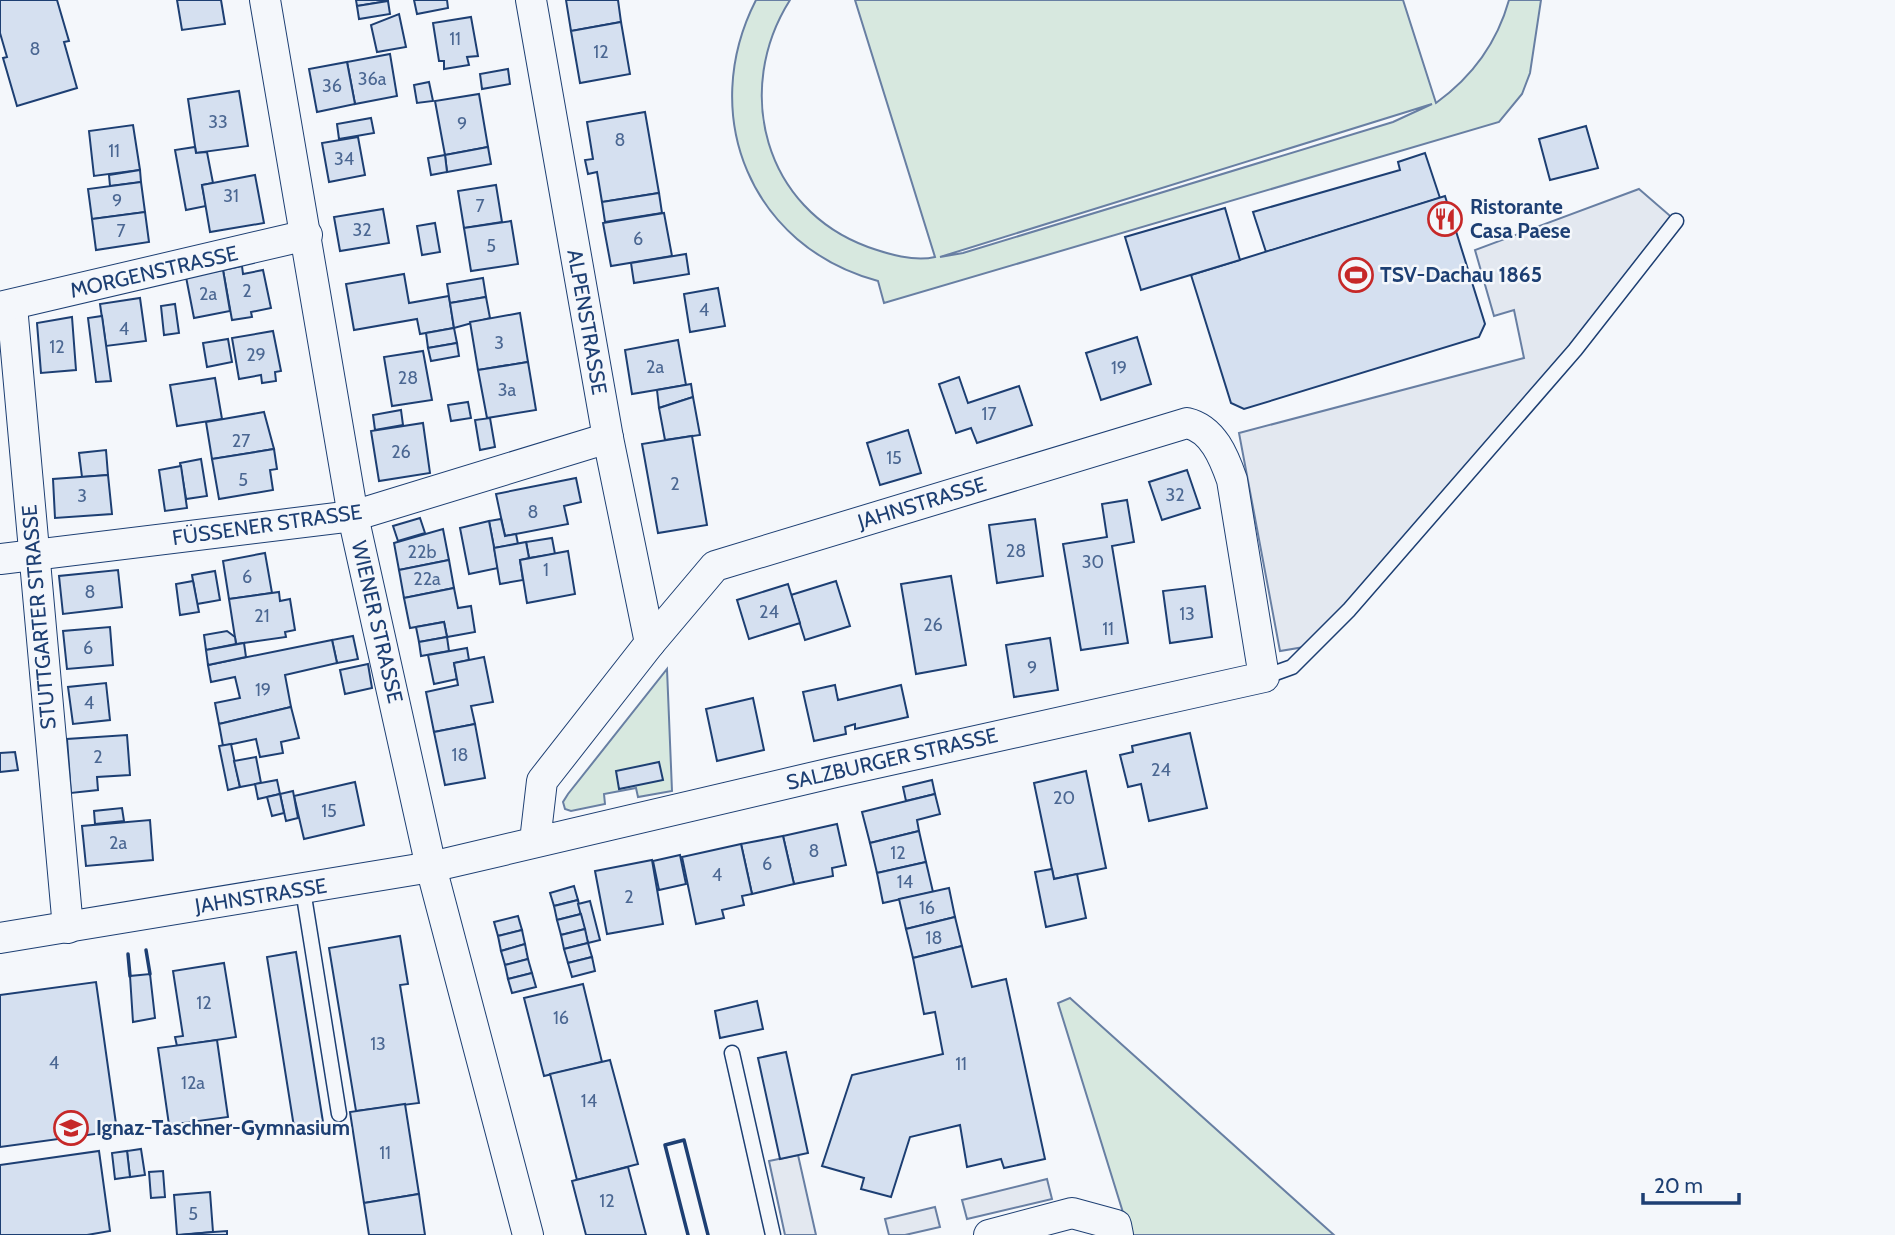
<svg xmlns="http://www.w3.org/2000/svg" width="1895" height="1235" font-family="Cabin,sans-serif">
	<rect width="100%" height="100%" fill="#f4f7fb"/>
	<g fill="#d7e8df" stroke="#687fa3" stroke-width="2" fill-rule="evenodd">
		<path d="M756 0H790C733 90 764 209 868 247 888 254 914 262 935 257L855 0H1403L1436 103C1472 77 1497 43 1509 0H1541L1530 73 1522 94 1499 122 884 303 878 281C751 247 697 115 756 0ZM1432 104 1393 122 963 253 940 257Z"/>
		<polygon points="667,669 672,791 638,797 636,788 604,794 605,804 571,811 565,809 563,802 568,794"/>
		<polygon points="1070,998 1334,1235 1130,1235 1058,1003"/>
	</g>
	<g fill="#e3e8f0" stroke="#687fa3" stroke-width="2">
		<polygon points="1639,189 1676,221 1316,645 1280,651 1239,433 1524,358 1514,310 1494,316 1475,250"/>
		<polygon points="798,1155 816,1235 785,1235 769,1161"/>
		<polygon points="1047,1179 1052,1199 967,1219 962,1200"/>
		<polygon points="935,1207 940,1227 905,1235 889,1235 885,1219"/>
	</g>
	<g fill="#d5e0f0" stroke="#1d3f73" stroke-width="2">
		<polygon points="0,0 57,0 69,41 64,42 77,88 17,106 3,58 7,57 0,33"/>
		<polygon points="177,0 221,0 225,24 182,30"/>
		<polygon points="356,0 388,0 388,1 357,6"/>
		<polygon points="414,0 447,0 448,8 417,14"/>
		<polygon points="566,0 618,0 621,22 571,31"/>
		<polygon points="388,1 390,14 359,19 357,6"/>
		<polygon points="399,14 406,47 377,52 371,25"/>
		<polygon points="471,17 478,56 467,57 469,65 444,69 444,61 439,61 433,23"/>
		<polygon points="621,22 630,74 580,83 571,31"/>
		<polygon points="390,54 397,96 355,104 347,62"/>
		<polygon points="347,62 355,104 317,112 309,69"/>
		<polygon points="508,69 510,84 482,89 480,74"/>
		<polygon points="429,82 433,101 417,103 414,85"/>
		<polygon points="239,91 248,146 196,153 188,99"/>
		<polygon points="479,94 488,147 445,155 435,101"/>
		<polygon points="645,112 659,193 602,202 597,172 588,174 585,160 593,159 587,122"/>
		<polygon points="371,118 374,133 339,139 337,124"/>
		<polygon points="133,125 140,170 94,176 89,131"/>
		<polygon points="1586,126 1598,168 1550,180 1539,139"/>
		<polygon points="358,137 365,175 329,182 322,143"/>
		<polygon points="195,147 196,153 207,152 213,183 202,185 206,206 186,210 175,150"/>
		<polygon points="488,147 491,164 447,172 445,155"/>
		<polygon points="1425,153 1440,198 1266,252 1253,212 1400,170 1398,162"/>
		<polygon points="445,155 447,172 431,175 428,158"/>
		<polygon points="140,170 141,182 110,186 109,175"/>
		<polygon points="255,175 264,223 210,232 202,185"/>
		<polygon points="141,182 145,212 92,219 88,189"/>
		<polygon points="496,185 502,222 464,228 458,191"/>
		<polygon points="659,193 662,213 605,222 602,202"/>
		<polygon points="1445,196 1485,324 1479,337 1244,409 1231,403 1191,275"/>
		<polygon points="1225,208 1240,260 1141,290 1125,237"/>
		<polygon points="383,209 389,243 340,251 334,217"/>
		<polygon points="145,212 149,242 96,250 92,219"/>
		<polygon points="664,213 672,256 611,266 603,223"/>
		<polygon points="511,221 518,264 471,271 464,228"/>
		<polygon points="435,223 440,252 422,255 417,226"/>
		<polygon points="686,254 689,274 634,283 631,263"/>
		<polygon points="242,266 243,274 263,270 271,308 251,312 252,317 232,320 223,270"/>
		<polygon points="223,270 230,311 194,318 186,277"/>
		<polygon points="404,274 409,303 449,296 454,328 420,334 417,319 354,330 346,284"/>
		<polygon points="483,278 486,297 450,303 447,284"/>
		<polygon points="718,288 725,326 690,332 684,294"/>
		<polygon points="486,297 490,318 454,328 450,303"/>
		<polygon points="140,298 146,341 106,346 100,304"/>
		<polygon points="175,304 179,333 164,335 161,306"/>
		<polygon points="520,313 528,362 478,370 470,322"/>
		<polygon points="102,316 111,381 96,382 88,318"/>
		<polygon points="72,317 76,370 41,373 37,323"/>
		<polygon points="454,328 457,343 428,348 426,333"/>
		<polygon points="273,331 281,371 275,372 276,381 262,383 261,375 239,379 232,338"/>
		<polygon points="1137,337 1151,384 1101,400 1086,353"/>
		<polygon points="228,339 232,362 207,367 203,343"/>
		<polygon points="678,340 686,385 632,394 625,350"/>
		<polygon points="457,343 459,356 431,361 428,348"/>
		<polygon points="423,351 432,400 392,406 384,357"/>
		<polygon points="528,362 536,410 487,418 478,370"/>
		<polygon points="959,377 968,403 1019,386 1032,425 977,443 971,428 956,433 939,384"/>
		<polygon points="215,378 222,419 177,426 170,385"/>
		<polygon points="691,384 693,397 659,408 657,390"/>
		<polygon points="693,397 700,435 665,440 659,408"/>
		<polygon points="468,402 471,418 451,421 448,405"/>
		<polygon points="401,410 403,425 375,430 373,415"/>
		<polygon points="264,412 274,449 212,459 206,422"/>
		<polygon points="490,418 495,447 480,450 475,420"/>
		<polygon points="423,423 430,473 379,481 371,431"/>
		<polygon points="908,430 921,473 880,485 867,443"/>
		<polygon points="692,436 707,525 658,533 642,444"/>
		<polygon points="274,449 277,469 270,470 273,490 219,499 212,459"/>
		<polygon points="106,450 108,475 82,477 79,453"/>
		<polygon points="201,459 207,496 186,499 180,463"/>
		<polygon points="181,466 187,508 165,511 159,470"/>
		<polygon points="1187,470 1200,508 1162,520 1149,482"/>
		<polygon points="108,475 112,514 55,518 53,479"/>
		<polygon points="576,478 581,502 564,506 568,524 505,536 496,494"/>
		<polygon points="1127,500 1134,542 1112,546 1128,643 1081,650 1063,544 1107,537 1102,504"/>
		<polygon points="420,518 425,533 398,541 393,526"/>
		<polygon points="501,519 505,536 516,534 518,544 494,548 489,521"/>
		<polygon points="1035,519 1043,576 997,583 989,525"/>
		<polygon points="489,521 498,568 469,574 460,528"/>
		<polygon points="443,529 449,560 399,570 394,543"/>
		<polygon points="552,538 555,554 529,558 526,542"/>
		<polygon points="526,542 529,558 520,560 523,580 500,584 494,548"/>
		<polygon points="568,551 575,594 527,603 520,560"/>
		<polygon points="265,553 272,593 229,599 223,561"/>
		<polygon points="449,560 454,588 404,598 399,570"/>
		<polygon points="118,570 122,607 63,614 59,576"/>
		<polygon points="215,571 220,600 197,604 192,575"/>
		<polygon points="951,576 966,665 916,674 901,584"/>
		<polygon points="193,581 199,612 180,615 176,584"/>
		<polygon points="836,581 850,626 805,640 791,595"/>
		<polygon points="788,584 800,623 749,639 737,600"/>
		<polygon points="1205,586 1212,637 1170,643 1163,591"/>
		<polygon points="454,588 458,608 471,606 475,632 447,637 444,622 410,628 404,598"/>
		<polygon points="279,592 280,601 290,599 295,630 285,632 286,637 236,644 229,599"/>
		<polygon points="444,622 447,637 419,642 416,627"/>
		<polygon points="110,627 113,665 67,669 63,631"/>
		<polygon points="227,631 235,637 236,644 206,650 204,635"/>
		<polygon points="353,636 358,659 337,663 332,640"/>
		<polygon points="447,637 449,651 421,656 419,642"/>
		<polygon points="1050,638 1058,690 1014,697 1006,645"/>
		<polygon points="332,640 337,663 285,675 291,707 219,724 215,703 240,698 235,677 211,682 208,665"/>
		<polygon points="244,643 246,657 208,665 206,650"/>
		<polygon points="467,648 469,660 454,663 457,679 434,684 428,655"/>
		<polygon points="484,657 493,702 471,706 475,724 434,732 426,692 458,685 454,663"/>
		<polygon points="368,664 372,688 345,694 340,670"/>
		<polygon points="106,683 110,720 73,724 68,687"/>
		<polygon points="835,685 838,700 901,685 908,717 855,729 855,724 845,727 846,734 814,741 803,692"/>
		<polygon points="753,698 764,750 717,761 706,709"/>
		<polygon points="291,707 299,738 281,742 283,753 260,757 256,739 223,746 219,724"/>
		<polygon points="475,724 485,778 445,785 434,732"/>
		<polygon points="1190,733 1207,808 1149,821 1141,784 1128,787 1120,755 1133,752 1132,746"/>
		<polygon points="127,735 130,775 97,777 98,790 71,793 67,739"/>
		<polygon points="231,744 240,787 228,790 219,746"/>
		<polygon points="15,752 18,770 0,772 0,753"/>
		<polygon points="256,757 261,783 240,787 234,761"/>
		<polygon points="659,762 663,780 619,789 616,771"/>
		<polygon points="1086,771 1106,868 1054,879 1034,783"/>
		<polygon points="277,780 280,794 258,799 255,784"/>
		<polygon points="932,780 935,794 906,801 903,787"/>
		<polygon points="355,782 364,825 304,839 294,796"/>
		<polygon points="293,791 298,818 286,821 280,794"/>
		<polygon points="280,794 284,813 272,816 267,797"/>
		<polygon points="935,794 940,814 917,820 919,831 870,843 862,812"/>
		<polygon points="122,808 124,821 95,824 94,811"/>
		<polygon points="150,820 153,860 86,866 82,826"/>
		<polygon points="837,824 846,865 832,868 833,876 794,884 783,836"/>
		<polygon points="919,831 926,862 877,873 870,843"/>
		<polygon points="783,836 794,884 752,894 741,844"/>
		<polygon points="741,844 752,894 742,896 744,905 722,910 724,918 696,924 682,857"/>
		<polygon points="680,855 686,884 659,890 653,861"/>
		<polygon points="652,860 663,924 607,934 595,871"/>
		<polygon points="926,862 933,892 883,903 877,873"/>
		<polygon points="1052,869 1054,879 1077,874 1086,918 1046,927 1035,872"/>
		<polygon points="574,886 578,900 554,906 550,893"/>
		<polygon points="949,888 955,917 906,929 899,899"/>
		<polygon points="578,900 581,914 557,920 554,906"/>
		<polygon points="590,901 600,940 588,943 578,904"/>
		<polygon points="581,914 585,929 561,935 557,920"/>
		<polygon points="518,916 522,930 498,936 494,922"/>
		<polygon points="955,917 962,946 913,958 906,929"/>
		<polygon points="585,929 588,943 564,949 561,935"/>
		<polygon points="522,930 525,944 501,951 498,936"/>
		<polygon points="400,936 408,984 400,985 419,1103 356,1111 329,948"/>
		<polygon points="588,943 592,957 568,963 564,949"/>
		<polygon points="525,944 528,959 505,965 501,951"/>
		<polygon points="962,946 972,987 1006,979 1045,1159 1004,1168 1001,1159 967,1167 960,1125 910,1137 891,1197 861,1189 864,1178 822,1166 852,1075 943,1054 935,1012 924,1014 913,958"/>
		<polygon points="296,952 323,1122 294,1127 267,957"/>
		<polygon points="592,957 595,971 572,977 568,963"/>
		<polygon points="528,959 532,973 508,979 505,965"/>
		<polygon points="224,963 236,1037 177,1046 175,1037 183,1036 173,971"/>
		<polygon points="532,973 536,987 512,993 508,979"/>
		<polygon points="150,974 155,1018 133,1022 130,976"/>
		<polygon points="96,982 117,1131 0,1147 0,995"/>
		<polygon points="583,984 602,1062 544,1076 524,998"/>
		<polygon points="757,1001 763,1029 720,1038 715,1011"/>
		<polygon points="217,1040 228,1117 169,1125 158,1048"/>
		<polygon points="786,1052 808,1153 780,1159 758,1058"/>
		<polygon points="610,1060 638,1164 577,1180 550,1074"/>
		<polygon points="405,1104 419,1194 364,1203 350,1112"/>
		<polygon points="141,1149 145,1175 130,1177 127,1151"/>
		<polygon points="99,1151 110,1231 87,1235 0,1235 0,1165"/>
		<polygon points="127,1151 130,1177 115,1179 112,1153"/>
		<polygon points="628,1167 646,1235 586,1235 572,1181"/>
		<polygon points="163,1171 165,1197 151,1198 149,1172"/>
		<polygon points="210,1192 213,1232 177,1235 174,1195"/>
		<polygon points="419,1194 425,1235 369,1235 364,1203"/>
		<polygon points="227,1231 227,1235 181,1235 213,1232"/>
	</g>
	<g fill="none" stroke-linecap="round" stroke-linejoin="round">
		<g stroke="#1d3f73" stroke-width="17">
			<g id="lane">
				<polyline points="1264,677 1292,667 1349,610 1575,350 1676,221"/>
				<polyline points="303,890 339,1114"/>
				<polyline points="732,1053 773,1235"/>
			</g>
		</g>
		<g stroke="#1d3f73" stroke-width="32">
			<g id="street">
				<polyline points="265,0 353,516 431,867 528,1235"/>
				<polyline points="531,0 608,438 650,643"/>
				<polyline points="12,306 68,928"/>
				<polyline points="0,307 307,235"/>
				<polyline points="0,559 353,516 608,438"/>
				<path d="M0 938 431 867 836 772 1264 677 1232 480C1224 457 1213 429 1187 423L715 566 650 643 542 781 535 841"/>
				<polyline points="989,1235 1072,1213 1116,1225 1118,1235"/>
			</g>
		</g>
		<use href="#lane" stroke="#f4f7fb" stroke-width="14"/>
		<use href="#street" stroke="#f4f7fb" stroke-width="30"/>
		<g stroke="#1d3f73" stroke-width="3.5">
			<polyline points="146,950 150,974"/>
			<polyline points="128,954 130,976"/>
			<polyline points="688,1235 665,1145 684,1140 708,1235"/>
		</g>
	</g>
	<defs>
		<g id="restaurant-ring" transform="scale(1.75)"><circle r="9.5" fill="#f4f7fb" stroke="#c62828" stroke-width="1.5"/><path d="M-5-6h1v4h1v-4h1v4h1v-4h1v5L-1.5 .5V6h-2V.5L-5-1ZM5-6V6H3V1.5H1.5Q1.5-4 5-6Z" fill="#c62828"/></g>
		<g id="stadium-ring" transform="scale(1.75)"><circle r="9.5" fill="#f4f7fb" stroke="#c62828" stroke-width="1.5"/><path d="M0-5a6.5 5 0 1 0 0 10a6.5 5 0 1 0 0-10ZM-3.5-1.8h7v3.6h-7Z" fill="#c62828"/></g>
		<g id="school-ring" transform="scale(1.75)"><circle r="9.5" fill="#f4f7fb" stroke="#c62828" stroke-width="1.5"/><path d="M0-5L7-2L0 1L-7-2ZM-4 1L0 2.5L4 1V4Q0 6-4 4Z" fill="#c62828"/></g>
	</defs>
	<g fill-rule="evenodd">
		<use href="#restaurant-ring" x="1445" y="219"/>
		<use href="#stadium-ring" x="1356" y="275"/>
		<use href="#school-ring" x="71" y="1128"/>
	</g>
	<g text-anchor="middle" stroke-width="5" stroke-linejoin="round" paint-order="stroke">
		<g font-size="18" fill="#4b6792">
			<text x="455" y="45">11</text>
			<text x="35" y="55">8</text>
			<text x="601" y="58">12</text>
			<text x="372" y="85">36a</text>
			<text x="332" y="92">36</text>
			<text x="218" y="128">33</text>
			<text x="462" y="130">9</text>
			<text x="620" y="146">8</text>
			<text x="114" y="157">11</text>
			<text x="344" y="165">34</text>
			<text x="231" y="202">31</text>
			<text x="117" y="207">9</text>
			<text x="480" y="212">7</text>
			<text x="362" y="236">32</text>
			<text x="121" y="237">7</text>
			<text x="638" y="245">6</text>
			<text x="491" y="252">5</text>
			<text x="247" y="297">2</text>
			<text x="208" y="300">2a</text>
			<text x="704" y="316">4</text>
			<text x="124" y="335">4</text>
			<text x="499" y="349">3</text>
			<text x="57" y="353">12</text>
			<text x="256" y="361">29</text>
			<text x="655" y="373">2a</text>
			<text x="1119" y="374">19</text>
			<text x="408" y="384">28</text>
			<text x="507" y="396">3a</text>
			<text x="989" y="420">17</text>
			<text x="241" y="447">27</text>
			<text x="401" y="458">26</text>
			<text x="894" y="464">15</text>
			<text x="243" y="486">5</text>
			<text x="675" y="490">2</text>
			<text x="1175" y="501">32</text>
			<text x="82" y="502">3</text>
			<text x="533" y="518">8</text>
			<text x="1016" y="557">28</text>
			<text x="422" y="558">22b</text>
			<text x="1093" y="568">30</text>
			<text x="546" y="576">1</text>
			<text x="247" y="583">6</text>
			<text x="427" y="585">22a</text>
			<text x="90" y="598">8</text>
			<text x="769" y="618">24</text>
			<text x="1187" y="620">13</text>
			<text x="262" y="622">21</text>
			<text x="933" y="631">26</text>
			<text x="1108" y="635">11</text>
			<text x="88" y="654">6</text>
			<text x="1032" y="674">9</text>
			<text x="263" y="696">19</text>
			<text x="89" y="709">4</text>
			<text x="460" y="761">18</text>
			<text x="98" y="763">2</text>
			<text x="1161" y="776">24</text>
			<text x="1064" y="804">20</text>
			<text x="329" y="817">15</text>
			<text x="118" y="849">2a</text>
			<text x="814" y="857">8</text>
			<text x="898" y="859">12</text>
			<text x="767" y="870">6</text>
			<text x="717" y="881">4</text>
			<text x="905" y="888">14</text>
			<text x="629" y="903">2</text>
			<text x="927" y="914">16</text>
			<text x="934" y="944">18</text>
			<text x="204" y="1009">12</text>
			<text x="561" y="1024">16</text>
			<text x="378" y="1050">13</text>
			<text x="54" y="1069">4</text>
			<text x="961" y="1070">11</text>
			<text x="193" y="1089">12a</text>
			<text x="589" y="1107">14</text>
			<text x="385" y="1159">11</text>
			<text x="607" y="1207">12</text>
			<text x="193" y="1220">5</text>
		</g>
		<g font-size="21" font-weight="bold" fill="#1d3f73" stroke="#f4f7fb" text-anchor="start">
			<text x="1470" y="214">Ristorante<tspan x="1470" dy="24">Casa Paese</tspan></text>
			<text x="1380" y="282">TSV-Dachau 1865</text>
			<text x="96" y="1135">Ignaz-Taschner-Gymnasium</text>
		</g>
		<g font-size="21" fill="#1d3f73" stroke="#f4f7fb">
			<text transform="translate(154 272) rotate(-13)" y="7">MORGENSTRASSE</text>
			<text transform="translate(587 322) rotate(80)" y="7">ALPENSTRASSE</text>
			<text transform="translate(922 503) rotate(-17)" y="7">JAHNSTRASSE</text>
			<text transform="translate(267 525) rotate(-8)" y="7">FÜSSENER STRASSE</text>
			<text transform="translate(39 617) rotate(-95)" y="7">STUTTGARTER STRASSE</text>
			<text transform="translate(377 622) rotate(77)" y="7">WIENER STRASSE</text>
			<text transform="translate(892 759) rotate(-13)" y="7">SALZBURGER STRASSE</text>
			<text transform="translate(261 896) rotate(-9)" y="7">JAHNSTRASSE</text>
		</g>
	</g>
	<path d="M1643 1193v10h96v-10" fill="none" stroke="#1d3f73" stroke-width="3.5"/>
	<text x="1654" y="1193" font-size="21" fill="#1d3f73" stroke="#f4f7fb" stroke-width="5" paint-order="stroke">20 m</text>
</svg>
